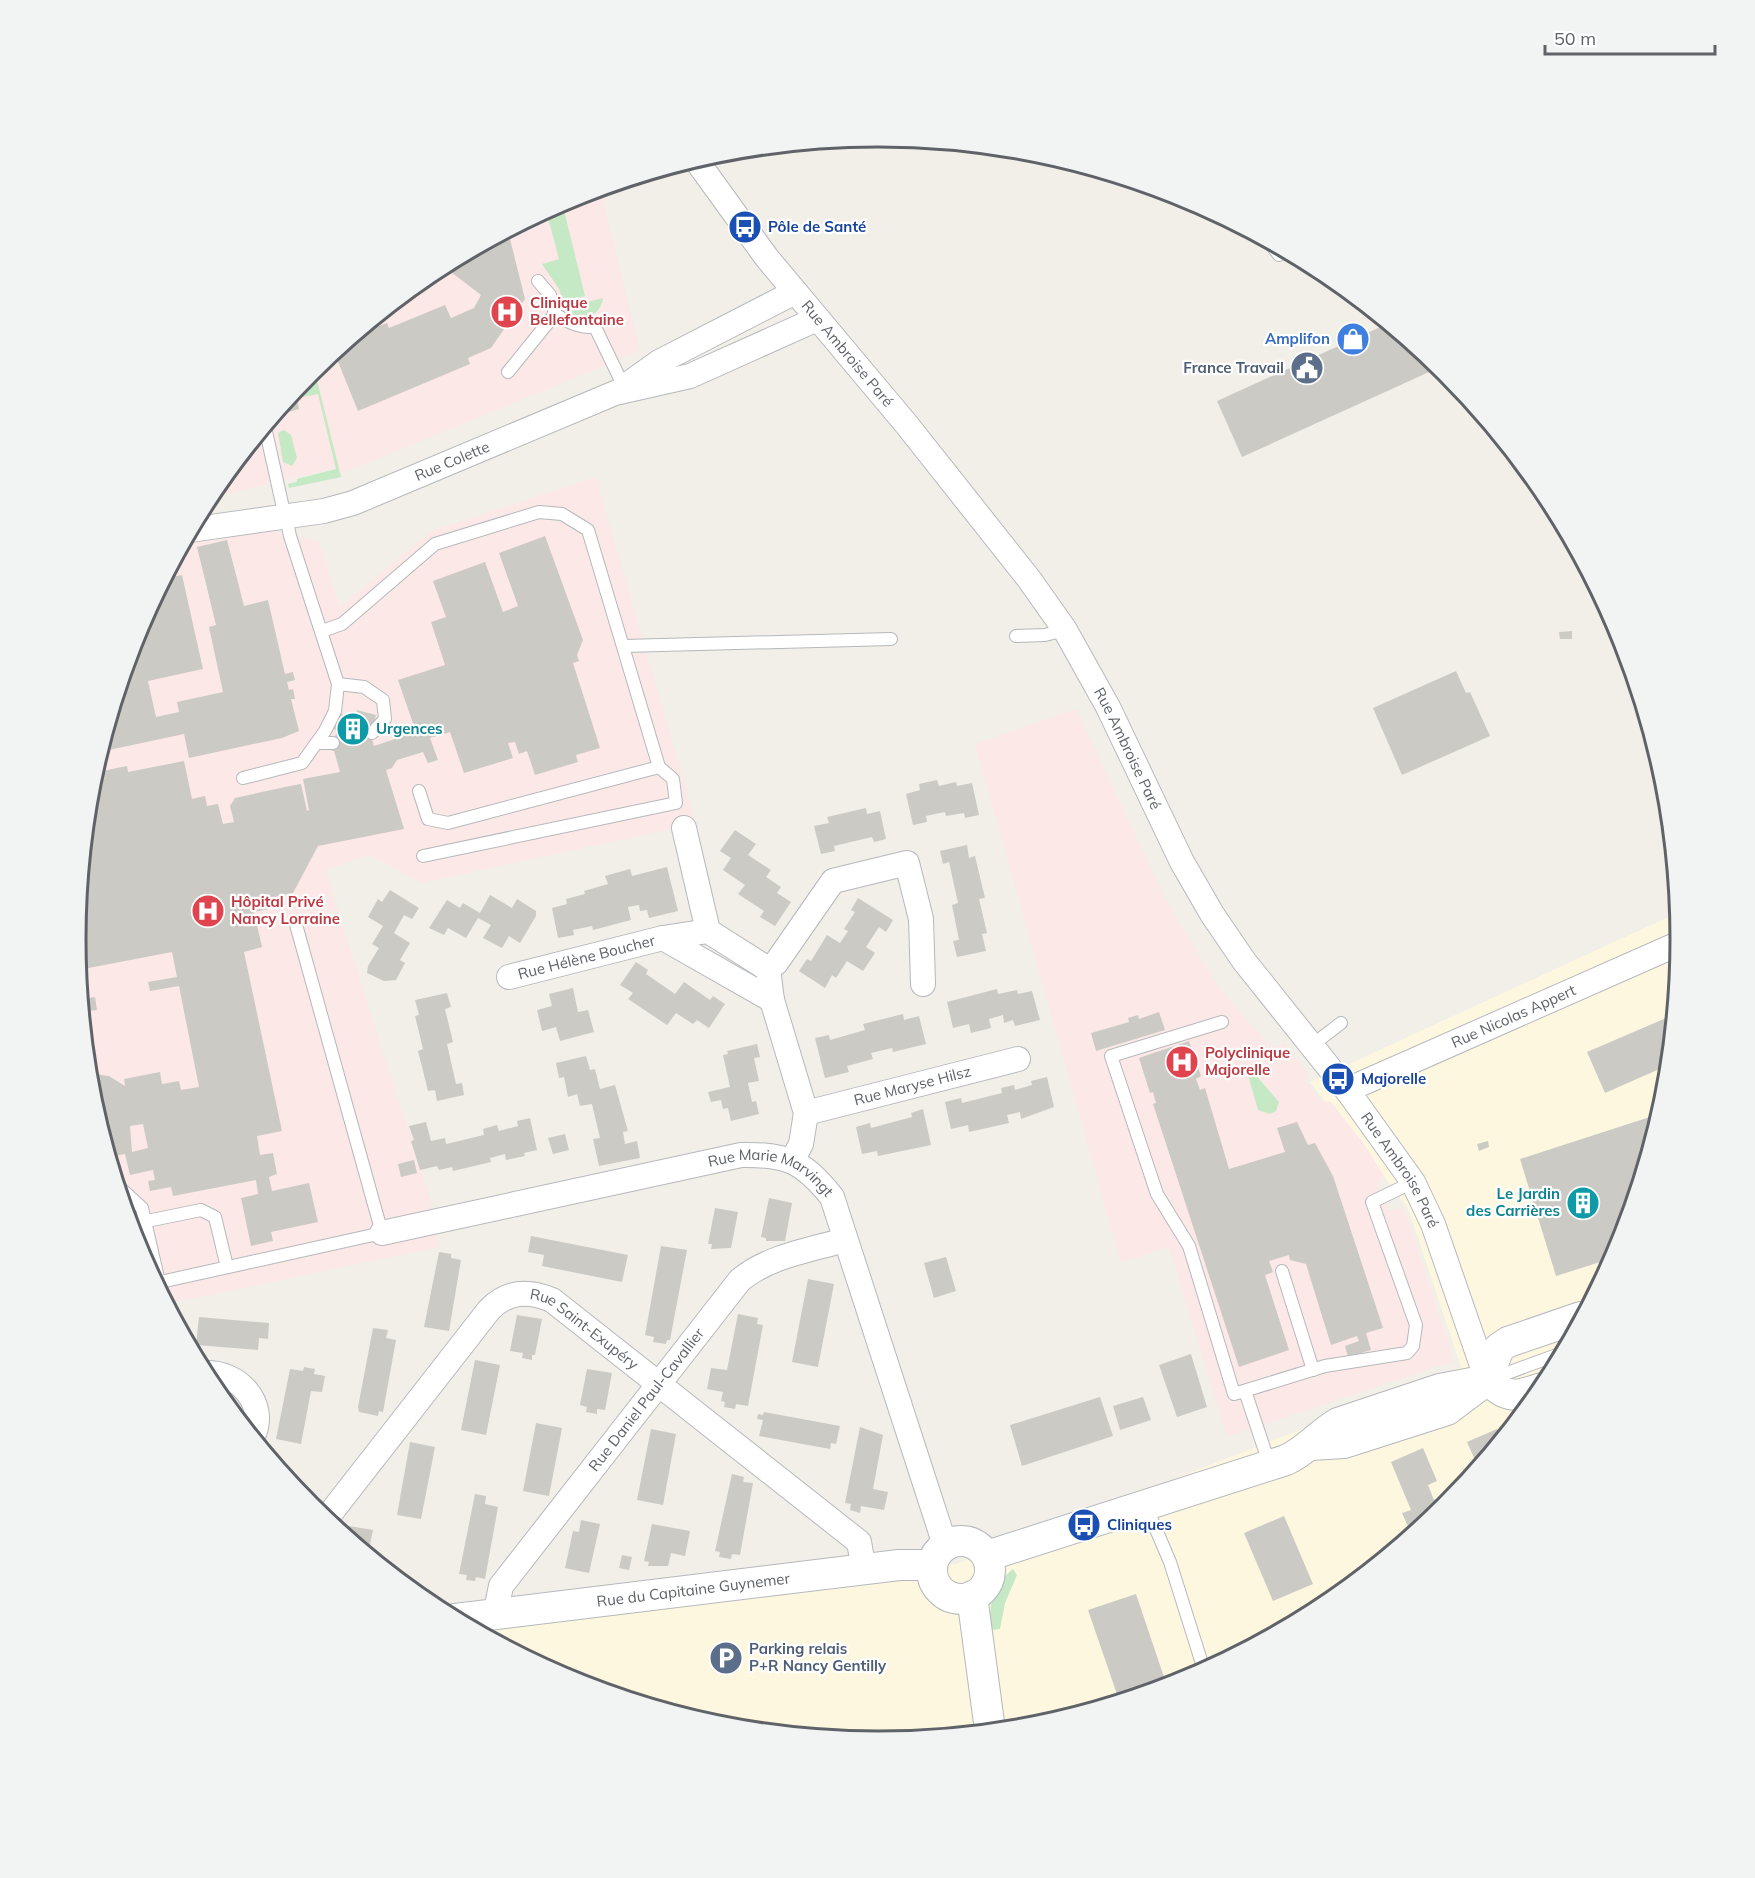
<svg xmlns="http://www.w3.org/2000/svg" width="1755" height="1878" font-family="Mulish,sans-serif">
	<rect width="100%" height="100%" fill="#f1efe8"/>
	<polygon fill="#fef7e0" points="1677,913 1680,939 1665,1096 1619,1246 1545,1385 1445,1507 1323,1606 1184,1681 1034,1726 877,1741 721,1726 570,1680 448,1615 956,1564 1461,1367 1408,1208 1310,1082"/>
	<g fill="#fce8e6">
		<polygon points="600,189 640,351 341,474 338,467 207,499 310,371 432,272 571,197"/>
		<polygon points="596,477 696,824 421,883 370,855 325,870 431,1202 440,1247 167,1304 136,1246 90,1095 75,939 90,782 136,632 185,541 266,530 319,541 340,607 432,531"/>
		<polygon points="1076,709 1165,898 1219,988 1271,1047 1285,1044 1310,1077 1305,1081 1321,1101 1331,1102 1364,1144 1384,1176 1377,1184 1389,1210 1403,1208 1408,1220 1454,1361 1227,1437 1169,1247 1121,1263 975,744"/>
	</g>
	<g fill="#c5e8c5">
		<polygon points="562,202 585,296 563,301 559,289 542,264 559,259 546,210"/>
		<path d="M603 298C600 319 578 323 564 308Z"/>
		<polygon points="314,368 341,477 289,488 288,484 297,482 297,479 336,469 318,394 303,397 300,384"/>
		<polygon points="284,430 291,435 297,458 292,466 283,462 278,433"/>
		<polygon points="1254,1073 1279,1102 1276,1111 1270,1114 1258,1110 1248,1075"/>
		<path d="M1013 1569 1017 1575 1005 1603 1000 1629 991 1630C988 1606 993 1585 1013 1569Z"/>
	</g>
	<g fill="#cccac5" fill-rule="evenodd">
		<polygon points="508,231 525,299 491,348 468,358 470,364 358,411 334,352 373,320 376,327 387,323 389,328 445,305 451,318 474,308 481,295 443,266"/>
		<polygon points="1387,324 1438,368 1242,457 1217,401"/>
		<polygon points="295,390 299,409 278,415 277,412"/>
		<path d="M545 536 583 640 577 655 579 661 573 663 600 748 576 755 578 762 535 775 527 751 519 754 515 742 508 743 513 758 464 773 450 732 430 738 438 760 428 763 423 752 397 760 392 768 386 770 404 829 318 846 293 893 277 896 279 907 254 912 262 947 244 952 282 1131 257 1136 260 1155 273 1153 277 1174 269 1177 272 1191 309 1183 318 1222 271 1232 273 1241 251 1246 241 1198 258 1194 256 1180 173 1196 171 1187 150 1191 148 1181 155 1180 153 1170 130 1175 125 1154 109 1157 90 1095 88 1073 109 1076 125 1086 124 1079 160 1072 162 1084 179 1081 181 1090 199 1087 179 986 150 991 148 982 177 977 172 952 78 970 75 939 93 773 127 766 128 772 184 761 192 799 205 796 207 806 218 804 223 824 234 822 230 806 235 798 290 786 301 784 307 811 309 810 303 779 340 772 334 751 330 750 337 731 329 726 339 712 350 720 355 719 357 710 376 715 371 736 374 746 416 732 398 680 445 665 431 622 446 617 433 581 485 562 503 612 518 606 499 553ZM143 1124 148 1148 132 1152 130 1126Z"/>
		<polygon points="227,540 244,606 268,600 285,674 293,672 295,680 287,682 289,690 293,689 295,699 291,699 299,731 282,738 189,758 184,734 104,751 102,743 136,632 165,578 182,575 203,669 148,681 156,717 179,712 177,702 223,692 209,627 216,625 197,547"/>
		<polygon points="1572,631 1572,639 1560,639 1559,632"/>
		<polygon points="1456,671 1466,693 1470,692 1490,736 1402,775 1373,708"/>
		<polygon points="937,780 939,786 956,782 957,786 972,783 979,815 965,818 964,813 946,816 945,812 926,816 927,822 913,825 906,794 920,790 919,784"/>
		<polygon points="866,808 867,814 880,811 886,839 874,842 872,837 834,846 835,851 821,854 814,826 829,823 827,817"/>
		<polygon points="735,830 756,844 748,855 771,870 766,877 781,887 777,893 791,902 775,926 760,917 764,911 738,894 745,885 723,870 731,858 720,851"/>
		<polygon points="967,845 969,858 975,856 985,898 979,899 987,933 982,934 986,951 957,957 953,941 959,940 952,905 958,903 949,862 943,864 940,851"/>
		<polygon points="667,867 678,911 649,918 647,910 640,911 639,905 628,907 631,920 593,930 592,926 573,930 574,935 558,938 552,908 567,904 566,899 585,894 584,891 608,884 605,876 630,869 632,876"/>
		<polygon points="390,890 419,908 412,919 404,915 394,933 410,943 400,960 405,963 396,980 384,981 367,973 368,966 379,948 372,944 383,926 368,917 378,899 382,902"/>
		<polygon points="490,895 512,908 517,899 536,911 536,916 520,943 509,936 502,948 483,938 491,925 478,918 466,938 448,928 444,935 429,928 447,900 460,908 463,903 480,913"/>
		<polygon points="858,898 893,920 886,932 879,927 866,947 875,953 863,971 847,961 836,978 832,975 825,988 799,971 807,959 811,961 827,935 840,943 848,931 844,929 855,912 851,910"/>
		<polygon points="636,962 648,970 646,974 675,994 684,982 710,1000 713,996 725,1004 709,1028 697,1020 693,1024 676,1013 667,1025 628,999 633,993 620,985"/>
		<polygon points="573,988 578,1012 588,1010 594,1032 560,1041 556,1027 542,1031 537,1010 552,1006 549,994"/>
		<polygon points="997,989 998,994 1017,990 1018,994 1032,991 1040,1020 1015,1026 1013,1020 1004,1023 1003,1015 989,1019 991,1028 971,1033 969,1024 953,1028 947,1002"/>
		<polygon points="447,993 451,1007 445,1009 453,1042 447,1044 456,1084 462,1083 464,1095 437,1101 435,1090 428,1091 418,1051 423,1049 415,1016 419,1015 415,1000"/>
		<polygon points="95,997 97,1010 82,1012 81,999"/>
		<polygon points="1159,1012 1165,1030 1096,1051 1091,1033 1129,1022 1128,1018 1138,1015 1139,1019"/>
		<polygon points="903,1014 904,1020 919,1016 926,1044 893,1052 892,1048 871,1053 873,1059 847,1066 849,1072 825,1078 815,1038 829,1035 830,1040 865,1030 863,1024"/>
		<polygon points="1673,1015 1667,1070 1664,1067 1605,1093 1587,1052"/>
		<polygon points="1189,1041 1201,1076 1196,1079 1200,1090 1205,1088 1229,1169 1285,1152 1277,1128 1297,1122 1308,1145 1315,1143 1333,1176 1383,1328 1366,1333 1371,1350 1348,1357 1345,1346 1359,1341 1357,1336 1331,1345 1306,1264 1290,1260 1289,1255 1269,1261 1273,1272 1265,1275 1289,1350 1239,1367 1153,1104 1156,1103 1153,1092 1150,1093 1139,1058"/>
		<polygon points="757,1044 760,1057 754,1058 759,1081 748,1083 752,1102 756,1101 759,1114 731,1121 728,1108 723,1109 721,1100 711,1102 708,1092 730,1087 723,1055 728,1054 727,1051"/>
		<polygon points="586,1056 590,1070 595,1069 600,1089 615,1085 628,1131 623,1132 625,1144 637,1141 640,1158 599,1166 593,1139 600,1138 592,1104 580,1106 577,1094 568,1097 564,1077 559,1078 556,1063"/>
		<polygon points="1047,1077 1054,1107 1021,1119 1020,1112 1007,1115 1009,1123 969,1132 968,1125 951,1129 945,1102 961,1098 962,1103 1002,1093 1001,1088 1014,1085 1015,1090 1032,1085 1031,1081"/>
		<polygon points="923,1109 931,1145 878,1156 877,1151 862,1154 856,1127 870,1123 871,1128 912,1117 911,1113"/>
		<polygon points="1659,1114 1619,1246 1613,1258 1556,1276 1520,1159"/>
		<polygon points="530,1118 537,1150 524,1153 525,1156 506,1160 505,1154 490,1158 491,1162 453,1171 452,1167 439,1170 437,1166 420,1170 411,1141 414,1140 409,1126 426,1122 431,1141 445,1138 446,1144 484,1135 483,1129 497,1125 499,1131 518,1126 517,1121"/>
		<polygon points="565,1134 569,1150 553,1154 548,1138"/>
		<polygon points="1488,1141 1489,1147 1479,1151 1477,1144"/>
		<polygon points="414,1160 417,1173 401,1177 398,1164"/>
		<polygon points="769,1198 792,1203 785,1241 766,1241 766,1238 761,1237"/>
		<polygon points="715,1208 738,1212 731,1248 711,1249 712,1244 708,1244"/>
		<polygon points="531,1236 628,1255 622,1282 542,1266 544,1255 528,1252"/>
		<polygon points="661,1246 687,1250 670,1340 667,1340 666,1344 653,1342 654,1337 645,1335"/>
		<polygon points="439,1252 451,1254 451,1258 461,1260 449,1331 424,1327"/>
		<polygon points="946,1257 956,1291 934,1298 924,1263"/>
		<polygon points="808,1279 834,1284 818,1367 792,1362"/>
		<polygon points="738,1314 758,1318 757,1324 763,1325 748,1406 736,1404 735,1409 724,1407 725,1402 721,1401 723,1392 707,1389 711,1368 727,1370"/>
		<polygon points="517,1315 542,1319 535,1355 532,1355 532,1360 522,1358 523,1353 510,1351"/>
		<polygon points="199,1317 269,1323 268,1339 259,1338 258,1350 196,1345"/>
		<polygon points="373,1328 388,1330 386,1338 396,1340 383,1412 379,1411 378,1416 359,1412 358,1407"/>
		<polygon points="1191,1354 1207,1407 1177,1417 1159,1365"/>
		<polygon points="475,1360 500,1365 486,1435 461,1430"/>
		<polygon points="304,1367 315,1369 314,1374 325,1376 322,1392 311,1391 301,1444 276,1439 290,1369 303,1371"/>
		<polygon points="587,1369 612,1373 605,1410 597,1409 597,1414 586,1412 587,1407 580,1405"/>
		<polygon points="1100,1397 1113,1436 1022,1466 1010,1425"/>
		<polygon points="1143,1397 1151,1420 1120,1430 1113,1406"/>
		<polygon points="764,1412 840,1426 836,1444 831,1443 830,1449 759,1436 763,1420 757,1419 758,1414 763,1415"/>
		<polygon points="536,1423 562,1428 549,1496 523,1491"/>
		<polygon points="860,1427 883,1435 873,1489 888,1492 884,1510 861,1506 860,1513 850,1510 851,1504 845,1503"/>
		<polygon points="651,1429 676,1434 663,1505 637,1500"/>
		<polygon points="1497,1429 1501,1438 1478,1467 1467,1442"/>
		<polygon points="410,1442 435,1447 421,1519 397,1515"/>
		<polygon points="1423,1448 1437,1481 1428,1485 1434,1500 1459,1489 1445,1507 1419,1528 1410,1531 1402,1513 1411,1510 1391,1462"/>
		<polygon points="732,1474 744,1477 743,1482 753,1483 740,1555 732,1554 731,1559 719,1557 720,1552 715,1551"/>
		<polygon points="475,1494 486,1496 485,1504 498,1507 485,1579 476,1577 475,1581 466,1580 467,1575 459,1574"/>
		<polygon points="1284,1516 1313,1584 1273,1601 1244,1533"/>
		<polygon points="581,1520 600,1524 589,1573 565,1568 573,1531 579,1532"/>
		<polygon points="652,1524 690,1531 685,1556 671,1553 668,1566 648,1566 649,1562 644,1561"/>
		<polygon points="349,1526 373,1530 368,1554 347,1536"/>
		<polygon points="622,1555 632,1557 629,1570 619,1568"/>
		<polygon points="1136,1594 1167,1686 1119,1700 1088,1610"/>
	</g>
	<g fill="none" stroke-linecap="round" stroke-linejoin="round">
		<g stroke="#b5b8bc" stroke-width="14">
			<g id="service">
				<polyline points="1269,242 1279,255"/>
				<path d="M538 281 550 295 555 314C568 322 579 328 595 327L624 387"/>
				<polyline points="508,372 555,314"/>
				<polyline points="265,427 285,517"/>
				<polyline points="322,631 342,624 435,544 539,512 562,514 588,530 659,767 448,823 428,819 419,791"/>
				<polyline points="1016,636 1045,635 1065,630"/>
				<polyline points="624,646 891,639"/>
				<polyline points="338,684 364,687 383,700 385,719 372,733"/>
				<polyline points="318,743 333,743"/>
				<polyline points="243,778 302,763 325,731 335,711 338,684 290,536 286,517"/>
				<polyline points="423,856 676,803 673,779 659,767"/>
				<polyline points="1222,1022 1111,1056 1157,1194 1189,1246 1234,1394 1325,1366 1407,1353 1413,1346 1416,1325 1372,1202 1413,1182"/>
				<polyline points="1311,1046 1341,1023"/>
				<polyline points="118,1186 142,1208 159,1282"/>
				<polyline points="147,1221 201,1210 215,1217 227,1267"/>
				<polyline points="1282,1271 1313,1370"/>
				<polyline points="156,1283 382,1233 295,921"/>
				<polyline points="1491,1379 1562,1353"/>
				<polyline points="1245,1391 1270,1466"/>
				<polyline points="1146,1506 1170,1562 1204,1670"/>
			</g>
		</g>
		<g stroke="#b5b8bc" stroke-width="26">
			<g id="minor">
				<path id="s1" d="M696 160 767 258 907 425 1029 579 1065 630 1108 707 1182 862 1212 914 1244 961 1347 1090 1413 1182 1433 1224 1487 1380"/>
				<polyline points="624,387 659,362 795,292"/>
				<path id="s2" d="M190 530 324 511 353 503 615 393 690 376 817 319"/>
				<polyline points="684,828 708,931"/>
				<polyline points="663,938 772,1000"/>
				<polyline points="768,969 776,963 833,881 907,863 921,919 923,984"/>
				<path id="s3" d="M509 977 663 938 708 931 768 969 772 1000 806 1113 801 1144 792 1161"/>
				<path id="s4" d="M1347 1090 1680 943"/>
				<path id="s5" d="M806 1113 1018 1059"/>
				<path id="s6" d="M382 1233 741 1155C787 1154 803 1161 832 1197L945 1545"/>
				<path d="M204 1373C238 1371 268 1403 253 1436"/>
				<path id="s7" d="M326 1519 489 1310C507 1291 528 1290 552 1300L859 1542 864 1570"/>
				<path id="s8" d="M495 1615 501 1586 740 1280C769 1256 810 1250 845 1240"/>
			</g>
		</g>
		<g stroke="#b5b8bc" stroke-width="32">
			<g id="tertiary">
				<path d="M1487 1380C1509 1399 1515 1397 1542 1388"/>
				<polyline points="1311,1445 1344,1443 1447,1410 1487,1380 1499,1348 1508,1342 1581,1317"/>
				<circle cx="961" cy="1570" r="29"/>
				<path d="M987 1556 1286 1460C1306 1451 1319 1434 1338 1423L1440 1389 1487 1380"/>
				<polyline points="972,1596 990,1730"/>
				<path id="s9" d="M455 1619 899 1565H931"/>
			</g>
		</g>
		<use href="#service" stroke="#fff" stroke-width="12"/>
		<use href="#minor" stroke="#fff" stroke-width="24"/>
		<use href="#tertiary" stroke="#fff" stroke-width="30"/>
	</g>
	<defs>
		<g id="bus-disc" transform="scale(1.725)"><circle r="9.5" fill="#1a4fb4" stroke="#fff"/><path d="M-5-6H5V4H4V6H2V4H-2V6H-4V4H-5ZM-3.5-4V0h7V-4ZM-3.5 1.2v1.5H-2V1.2ZM2 1.2v1.5H3.5V1.2Z" fill="#fff"/></g>
		<g id="hospital-disc" transform="scale(1.725)"><circle r="9.5" fill="#e0444e" stroke="#fff"/><path d="M-5-5h3v3.5h4V-5h3V5h-3V1.5h-4V5h-3Z" fill="#fff"/></g>
		<g id="shop-disc" transform="scale(1.725)"><circle r="9.5" fill="#3f7fe0" stroke="#fff"/><path d="M-5-2.5h2.3a2.7 3.5 0 0 1 5.4 0H5L5.5 6h-11ZM-1.5-2.5h3a1.5 2.3 0 0 0-3 0Z" fill="#fff"/></g>
		<g id="civic-disc" transform="scale(1.725)"><circle r="9.5" fill="#5c6f8a" stroke="#fff"/><path d="M-.6-6.5H3V-4.5H.6V-3L4-1V1h2V6H-6V1h2V-1L-.6-3ZM-1.2 2.5V6h2.4V2.5Z" fill="#fff"/></g>
		<g id="building-disc" transform="scale(1.725)"><circle r="9.5" fill="#0f9aa8" stroke="#fff"/><path d="M-4-6H4V6H1V3H-1V6H-4ZM-2.5-4.3h1.7v1.8h-1.7ZM.8-4.3h1.7v1.8H.8ZM-2.5-1h1.7V.8h-1.7ZM.8-1h1.7V.8H.8Z" fill="#fff"/></g>
		<g id="parking-disc" transform="scale(1.725)"><circle r="9.5" fill="#5c6f8a" stroke="#fff"/><path d="M-3.5-5.5H1a3.5 3.5 0 0 1 0 7H-1V5.5H-3.5ZM-1-3.4V-.6H.8a1.4 1.4 0 0 0 0-2.8Z" fill="#fff"/></g>
	</defs>
	<g fill-rule="evenodd">
		<use href="#bus-disc" x="745" y="227"/>
		<use href="#hospital-disc" x="507" y="312"/>
		<use href="#shop-disc" x="1353" y="339"/>
		<use href="#civic-disc" x="1307" y="368"/>
		<use href="#building-disc" x="353" y="729"/>
		<use href="#hospital-disc" x="208" y="911"/>
		<use href="#hospital-disc" x="1182" y="1062"/>
		<use href="#bus-disc" x="1338" y="1079"/>
		<use href="#building-disc" x="1583" y="1203"/>
		<use href="#bus-disc" x="1084" y="1525"/>
		<use href="#parking-disc" x="726" y="1658"/>
	</g>
	<g text-anchor="middle" stroke-width="4.5" stroke-linejoin="round" paint-order="stroke">
		<g font-size="15" font-weight="bold" fill="#164399" stroke="#fff" text-anchor="start">
			<text x="768" y="232">Pôle de Santé</text>
			<text x="1361" y="1084">Majorelle</text>
			<text x="1107" y="1530">Cliniques</text>
		</g>
		<g font-size="15" font-weight="bold" fill="#be3a42" stroke="#fff" text-anchor="start">
			<text x="530" y="308">Clinique<tspan x="530" dy="17">Bellefontaine</tspan></text>
			<text x="231" y="907">Hôpital Privé<tspan x="231" dy="17">Nancy Lorraine</tspan></text>
			<text x="1205" y="1058">Polyclinique<tspan x="1205" dy="17">Majorelle</tspan></text>
		</g>
		<g font-size="15" font-weight="bold" fill="#366cbe" stroke="#fff" text-anchor="end">
			<text x="1330" y="344">Amplifon</text>
		</g>
		<g font-size="15" fill="#5f6368" stroke="#fff">
			<text dy="5" stroke="none"><textPath href="#s1" startOffset="246">Rue Ambroise Paré</textPath></text>
			<text dy="5" stroke="none"><textPath href="#s2" startOffset="273">Rue Colette</textPath></text>
			<text dy="5" stroke="none"><textPath href="#s1" startOffset="732">Rue Ambroise Paré</textPath></text>
			<text dy="5" stroke="none"><textPath href="#s3" startOffset="80">Rue Hélène Boucher</textPath></text>
			<text dy="5" stroke="none"><textPath href="#s4" startOffset="182">Rue Nicolas Appert</textPath></text>
			<text dy="5" stroke="none"><textPath href="#s5" startOffset="110">Rue Maryse Hilsz</textPath></text>
			<text dy="5" stroke="none"><textPath href="#s1" startOffset="1236">Rue Ambroise Paré</textPath></text>
			<text dy="5" stroke="none"><textPath href="#s6" startOffset="402">Rue Marie Marvingt</textPath></text>
			<text dy="5" stroke="none"><textPath href="#s7" startOffset="376">Rue Saint-Exupéry</textPath></text>
			<text dy="5" stroke="none"><textPath href="#s8" startOffset="266">Rue Daniel Paul-Cavallier</textPath></text>
			<text dy="5" stroke="none"><textPath href="#s9" startOffset="240">Rue du Capitaine Guynemer</textPath></text>
		</g>
		<g font-size="15" font-weight="bold" fill="#4e5e75" stroke="#fff" text-anchor="end">
			<text x="1284" y="373">France Travail</text>
			<text x="749" y="1654" text-anchor="start">Parking relais<tspan x="749" dy="17">P+R Nancy Gentilly</tspan></text>
		</g>
		<g font-size="15" font-weight="bold" fill="#0d838f" stroke="#fff" text-anchor="start">
			<text x="376" y="734">Urgences</text>
			<text x="1560" y="1199" text-anchor="end">Le Jardin<tspan x="1560" dy="17">des Carrières</tspan></text>
		</g>
	</g>
	<path d="M0 0H1755V1878H0ZM86 939a792 792 0 1 1 1584 0a792 792 0 1 1-1584 0Z" fill="#f2f3f3" fill-rule="evenodd"/>
	<path fill="none" stroke="#5f6368" stroke-width="3" d="M86 939a792 792 0 1 1 1584 0a792 792 0 1 1-1584 0Z"/>
	<path d="M1545 45v9h170v-9" fill="none" stroke="#5f6368" stroke-width="3"/>
	<text x="1554" y="45" font-size="18" fill="#5f6368" stroke="#ffffff" stroke-width="4.5" paint-order="stroke">50 m</text>
</svg>
